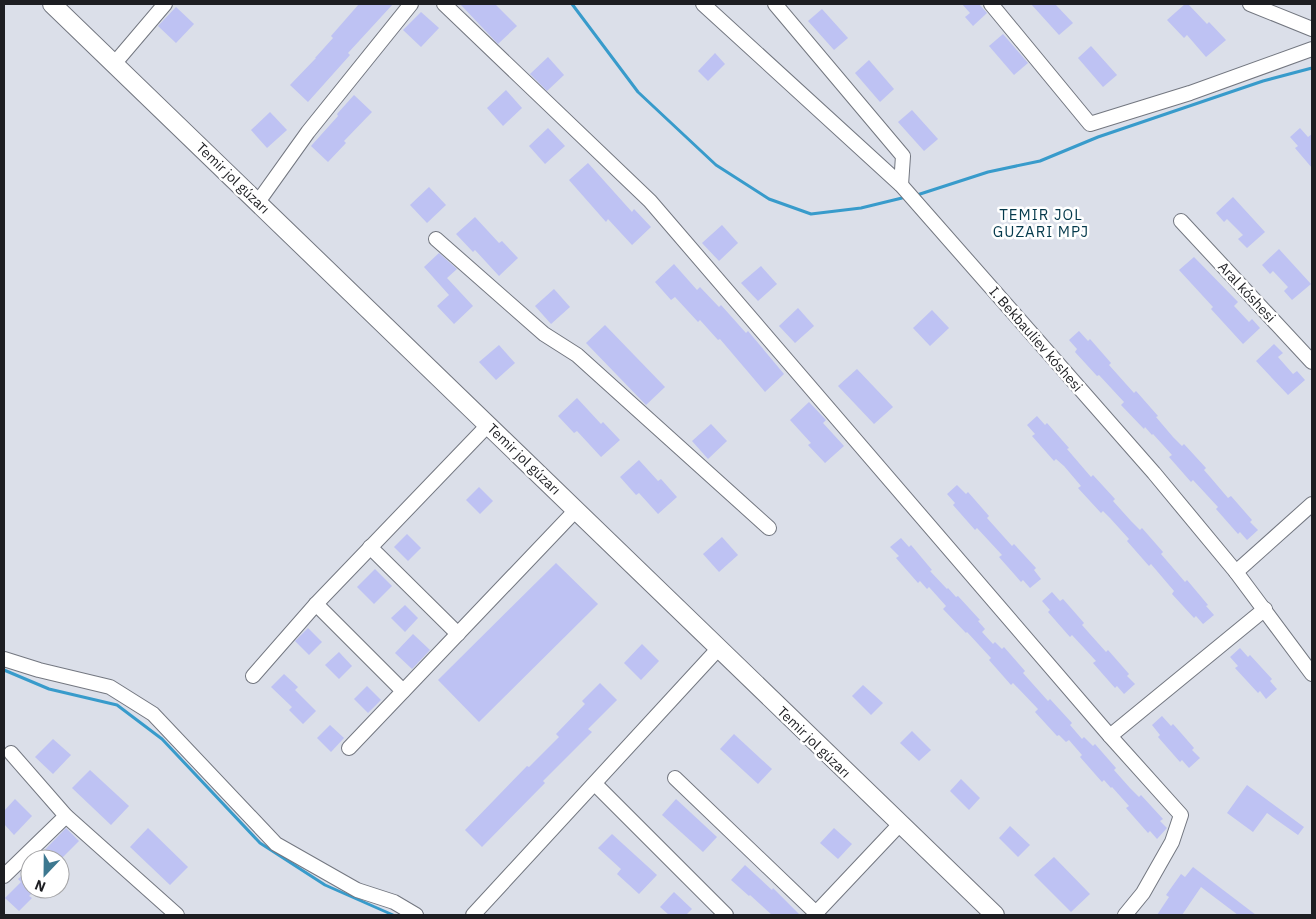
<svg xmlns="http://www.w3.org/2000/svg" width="1316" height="919" font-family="'IBM Plex Sans',sans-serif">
	<rect width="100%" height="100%" fill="#dbdfe9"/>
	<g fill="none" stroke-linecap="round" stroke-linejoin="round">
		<g stroke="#389bcb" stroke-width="3">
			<polyline points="572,4 638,92 716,165 769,199 811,214 861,208 902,198"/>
			<polyline points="917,195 988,172 1040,161 1098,137 1263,81 1312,68"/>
			<polyline points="4,670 49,689 117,705 162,739 260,843 325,885 393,915"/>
		</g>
	</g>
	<g fill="#bec2f3">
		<polygon points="359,4 393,4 348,53 350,55 308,102 290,85 316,58 315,58 333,38 331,36"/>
		<polygon points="460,4 495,4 517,26 498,44"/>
		<polygon points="962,4 979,4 987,13 973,26 965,17 970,13"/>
		<polygon points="1031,4 1055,4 1073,23 1059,35"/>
		<polygon points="1185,4 1188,4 1207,24 1209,22 1226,40 1206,57 1187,35 1184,38 1167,20"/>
		<polygon points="176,7 194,24 176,43 158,26"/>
		<polygon points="822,9 848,38 834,50 808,21"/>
		<polygon points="421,12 439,28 421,47 403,30"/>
		<polygon points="1003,34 1028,63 1014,75 989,46"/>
		<polygon points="1091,46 1117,75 1103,87 1078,58"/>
		<polygon points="715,53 725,64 708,81 698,71"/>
		<polygon points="548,57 564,75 547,91 530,74"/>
		<polygon points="869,60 894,89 880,102 855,73"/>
		<polygon points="506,90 522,108 503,126 487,108"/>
		<polygon points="354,95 372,112 344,141 346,143 328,162 311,146 338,116 337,114"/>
		<polygon points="912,110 938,139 924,151 898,122"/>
		<polygon points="270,112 287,130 267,148 251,130"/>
		<polygon points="548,128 565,146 545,164 529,146"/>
		<polygon points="1300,128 1308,137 1312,134 1312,168 1295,148 1298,146 1290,137"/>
		<polygon points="588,163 632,212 634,209 651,227 632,245 608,219 606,222 569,180"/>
		<polygon points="429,187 446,205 427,223 410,205"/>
		<polygon points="1233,197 1265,232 1247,248 1238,239 1243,235 1227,219 1224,222 1216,213"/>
		<polygon points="475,217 499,243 502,241 518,258 499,276 475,250 473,252 456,234"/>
		<polygon points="722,225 738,243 719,261 702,243"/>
		<polygon points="1279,249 1311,284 1292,300 1284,291 1288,287 1273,271 1270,274 1262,265"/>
		<polygon points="439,253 457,269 447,278 473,306 454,324 437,306 449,295 424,267"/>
		<polygon points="1194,257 1238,302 1234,306 1249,322 1252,319 1260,328 1243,344 1211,309 1213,307 1179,270"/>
		<polygon points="674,264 697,290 700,287 719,307 721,305 746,333 748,331 784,374 765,392 720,339 718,340 700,320 698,322 675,297 671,300 655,282"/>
		<polygon points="761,266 777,284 758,301 741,283"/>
		<polygon points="554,289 570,307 551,324 535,306"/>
		<polygon points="798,308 814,326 795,343 779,326"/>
		<polygon points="932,310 949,328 930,346 913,328"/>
		<polygon points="605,325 665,387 646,405 586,343"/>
		<polygon points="1079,331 1088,341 1090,339 1111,363 1109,365 1134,393 1136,391 1158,416 1156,417 1173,437 1182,446 1184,444 1206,468 1204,470 1211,478 1228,498 1231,496 1252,520 1250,522 1258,530 1247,540 1240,532 1238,534 1216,509 1218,507 1193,480 1191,482 1169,457 1172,455 1153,434 1152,435 1145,427 1144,429 1121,405 1124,402 1099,375 1097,376 1075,352 1077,349 1069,340"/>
		<polygon points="1274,344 1283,353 1278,357 1293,374 1297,371 1305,380 1288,395 1256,361"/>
		<polygon points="499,345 515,363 496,380 479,362"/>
		<polygon points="857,369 893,407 874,424 838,386"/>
		<polygon points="577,398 601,424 603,422 620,440 601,457 577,431 574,433 558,416"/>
		<polygon points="809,402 826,420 823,423 844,446 825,463 808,445 811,443 790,420"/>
		<polygon points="1037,416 1045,425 1047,423 1069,448 1067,449 1091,477 1093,475 1115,499 1113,501 1131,521 1140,530 1142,528 1163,552 1161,554 1185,582 1187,580 1208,605 1206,606 1214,615 1203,624 1196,616 1194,618 1172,594 1174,591 1151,564 1149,566 1127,541 1129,539 1110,518 1103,511 1101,513 1078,488 1081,486 1064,466 1056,459 1054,461 1032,436 1035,434 1027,425"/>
		<polygon points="711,424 727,441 708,459 692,441"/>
		<polygon points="639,460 658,481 661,479 677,497 658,514 639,493 636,495 620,477"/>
		<polygon points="957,485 966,494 968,492 989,516 987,518 1012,546 1014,544 1036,568 1034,570 1041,579 1030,588 1023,580 1021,582 999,557 1002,555 977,528 975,530 953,505 955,503 947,494"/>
		<polygon points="479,487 493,501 480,514 466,500"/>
		<polygon points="407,534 421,548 408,561 394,547"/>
		<polygon points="722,537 738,555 719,572 703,554"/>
		<polygon points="901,538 909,547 911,545 932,570 930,571 947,589 948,588 956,597 958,596 980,620 978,621 985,629 982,632 993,644 995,642 1002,649 1004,647 1025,671 1023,673 1048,701 1050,699 1072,723 1070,725 1082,739 1084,737 1093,746 1095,744 1116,768 1114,770 1130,788 1139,797 1141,795 1163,819 1160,821 1167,828 1157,839 1150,831 1148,833 1126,808 1129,806 1112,787 1111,788 1104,780 1102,782 1080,757 1082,755 1069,740 1066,742 1059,735 1057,736 1035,712 1038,709 1013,683 1011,685 989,660 991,658 967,632 966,633 943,609 946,606 929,587 927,589 920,581 918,583 896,558 899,556 890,547"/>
		<polygon points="556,563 598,604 479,722 438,680"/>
		<polygon points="375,569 392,586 374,604 357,587"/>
		<polygon points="1052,592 1060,601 1063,599 1084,623 1082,625 1089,633 1106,652 1108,650 1129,674 1127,676 1135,684 1124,694 1117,686 1115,688 1093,663 1096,661 1072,635 1070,637 1048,612 1050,610 1042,601"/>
		<polygon points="405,605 418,618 405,632 391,618"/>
		<polygon points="308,628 322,642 309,655 295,641"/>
		<polygon points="413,634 430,650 412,669 395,653"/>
		<polygon points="642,644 659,661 641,680 624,663"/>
		<polygon points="1240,648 1248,657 1250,655 1272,679 1270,681 1277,689 1266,699 1260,691 1258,693 1235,668 1238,666 1230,657"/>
		<polygon points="339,652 352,666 339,679 325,665"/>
		<polygon points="284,674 298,687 295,690 316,711 303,724 289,710 292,707 271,687"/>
		<polygon points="600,683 617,700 588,729 592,732 543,781 545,783 482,847 465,830 527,766 529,767 559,737 556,734 585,704 582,701"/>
		<polygon points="863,685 883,703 871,715 852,696"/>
		<polygon points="367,686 381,700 368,713 354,699"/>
		<polygon points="1162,716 1171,726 1173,724 1181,733 1194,748 1192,750 1200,758 1189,768 1182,760 1180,762 1158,737 1160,735 1152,725"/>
		<polygon points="330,725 344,738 331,752 317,738"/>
		<polygon points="912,731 931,750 919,761 900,743"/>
		<polygon points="734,734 772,769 758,784 720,749"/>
		<polygon points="53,739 71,755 53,774 35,757"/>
		<polygon points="90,770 129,806 111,825 72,788"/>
		<polygon points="961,779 980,798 969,810 950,791"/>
		<polygon points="1247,785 1304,827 1298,835 1267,813 1253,832 1227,813"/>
		<polygon points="15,799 32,816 14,835 4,824 4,811"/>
		<polygon points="676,799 717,837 703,852 662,815"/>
		<polygon points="1010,826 1030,845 1018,857 999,838"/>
		<polygon points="66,828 79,841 61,859 36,859"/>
		<polygon points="148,828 188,867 170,885 130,847"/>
		<polygon points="834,828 852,844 838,859 820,843"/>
		<polygon points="612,834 657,875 639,894 617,874 621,869 598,848"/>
		<polygon points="1054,857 1090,894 1071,912 1034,875"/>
		<polygon points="745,865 772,890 773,888 800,915 772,915 750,895 749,896 731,880"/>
		<polygon points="1193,867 1256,915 1238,915 1201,887 1182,915 1157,915 1169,897 1166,895 1181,874 1185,877"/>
		<polygon points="30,868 30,889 36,889 29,896 32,898 19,911 5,898 21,882 18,879"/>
		<polygon points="674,892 692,909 686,915 669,915 660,907"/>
	</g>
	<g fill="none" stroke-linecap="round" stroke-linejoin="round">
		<g stroke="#737780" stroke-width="16">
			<g id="minor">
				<polyline points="444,4 650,201 1110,736 1181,815 1172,842 1143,893 1125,915"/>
				<polyline points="703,4 901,185 1154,473 1236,572 1312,674"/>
				<polyline points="775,4 903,156 901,185"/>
				<polyline points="991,4 1090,124 1190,93 1312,49"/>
				<polyline points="1250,4 1312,29"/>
				<polyline points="114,64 165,4"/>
				<polyline points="258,202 308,132 411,4"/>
				<polyline points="1181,221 1312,362"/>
				<polyline points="436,239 544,334 577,355 769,528"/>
				<polyline points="370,547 458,634"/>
				<polyline points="1236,572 1312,504"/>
				<polyline points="316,604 403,691"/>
				<polyline points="4,659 39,670 110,687 153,714 276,844 357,890 394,902 416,915"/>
				<polyline points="253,676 316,604 488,425"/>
				<polyline points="1110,736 1265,609"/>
				<polyline points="349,748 576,510"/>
				<polyline points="11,753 66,816 177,915"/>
				<polyline points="675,778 816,913 900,824"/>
				<polyline points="595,784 726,915"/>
				<polyline points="4,876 66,816"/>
				<polyline points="473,915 718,649"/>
			</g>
		</g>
		<g stroke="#737780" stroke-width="20">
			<polyline id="tertiary" points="52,4 995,915"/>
		</g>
		<use href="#minor" stroke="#fff" stroke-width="14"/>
		<use href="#tertiary" stroke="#fff" stroke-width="18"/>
	</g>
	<g text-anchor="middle" stroke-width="5" stroke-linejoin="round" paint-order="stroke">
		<g font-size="14" fill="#1d1e22" stroke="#fff">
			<text transform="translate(233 178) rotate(44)" y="5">Temir jol gúzarı</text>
			<text transform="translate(1247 292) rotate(47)" y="5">Aral kóshesi</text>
			<text transform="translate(1036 339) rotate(49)" y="5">I. Bekbauliev kóshesi</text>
			<text transform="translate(524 459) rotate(44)" y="5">Temir jol gúzarı</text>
			<text transform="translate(814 742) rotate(44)" y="5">Temir jol gúzarı</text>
		</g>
		<g font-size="15" letter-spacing="1" fill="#053a4c" stroke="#fff">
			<text x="1041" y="220">TEMIR JOL<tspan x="1041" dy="17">GUZARI MPJ</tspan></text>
		</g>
	</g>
	<rect width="1316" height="919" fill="none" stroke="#1d1e22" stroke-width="10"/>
	<g transform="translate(45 874) rotate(202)"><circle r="24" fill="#ffffff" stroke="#a5a5a7"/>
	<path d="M0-4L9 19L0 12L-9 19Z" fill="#3d7890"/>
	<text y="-8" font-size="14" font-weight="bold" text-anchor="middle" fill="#1d1e22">N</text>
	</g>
</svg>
